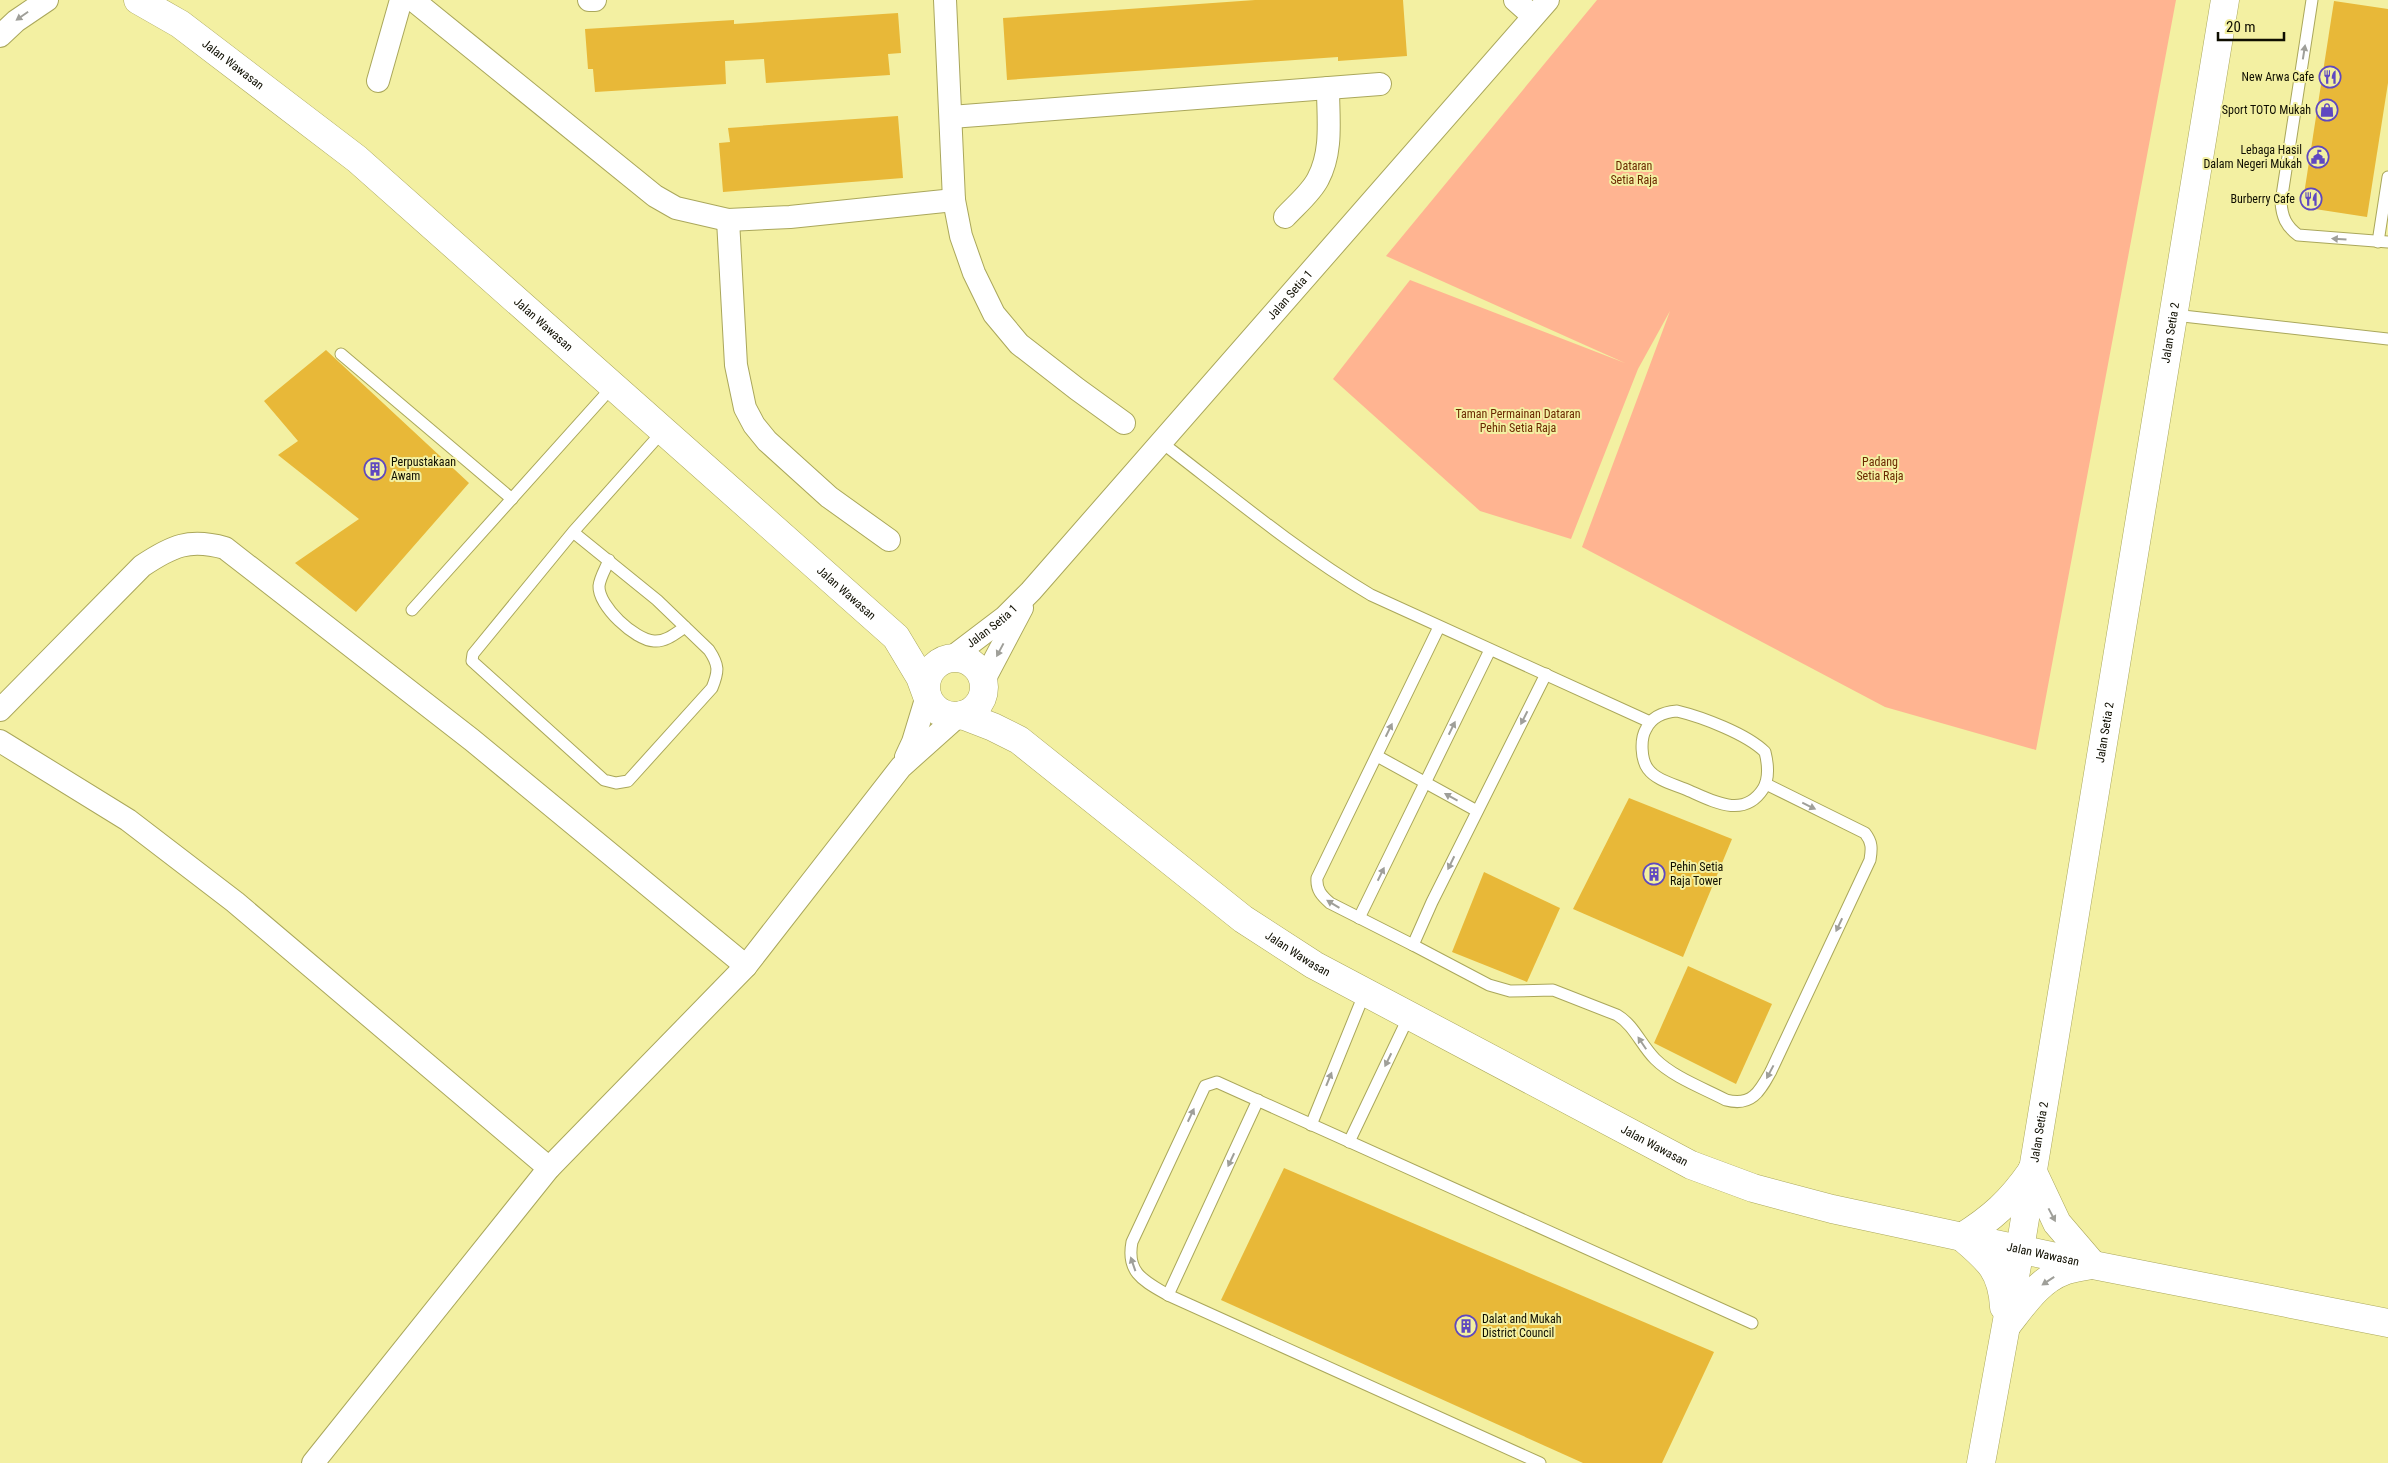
<svg xmlns="http://www.w3.org/2000/svg" width="2388" height="1463" font-family="'Roboto Condensed',sans-serif">
	<rect width="100%" height="100%" fill="#f3f0a2"/>
	<polygon fill="#ffb491" points="1597,0 2176,0 2036,750 1885,707 1582,547 1670,311 1638,369 1571,539 1480,511 1333,379 1410,280 1625,363 1386,256"/>
	<g fill="#e8b838">
		<polygon points="1255,0 1403,0 1407,56 1338,61 1338,57 1007,80 1003,18"/>
		<polygon points="2334,1 2388,9 2388,83 2367,217 2302,207"/>
		<polygon points="898,13 901,53 888,54 890,75 766,83 764,59 725,61 726,84 595,92 593,69 588,69 585,29 734,20 734,24"/>
		<polygon points="898,116 903,178 723,192 719,143 730,142 728,128"/>
		<polygon points="326,350 469,483 356,612 295,563 359,519 278,455 298,441 264,401"/>
		<polygon points="1629,798 1732,839 1683,957 1573,909"/>
		<polygon points="1484,872 1560,908 1527,982 1452,952"/>
		<polygon points="1688,966 1772,1004 1736,1084 1654,1043"/>
		<polygon points="1284,1168 1714,1352 1662,1463 1583,1463 1221,1300"/>
	</g>
	<g fill="none" stroke-linecap="round" stroke-linejoin="round">
		<g stroke="#aaa75b" stroke-width="13">
			<g id="service">
				<path d="M2312 0 2281 202C2282 217 2286 226 2298 235L2388 242"/>
				<polyline points="2378,242 2388,177"/>
				<polyline points="2174,315 2388,339"/>
				<polyline points="341,354 512,499"/>
				<path d="M1161 442C1230 495 1297 551 1371 595L1650 722"/>
				<path d="M573 532 657 600 709 650C719 665 719 671 712 688L628 781 616 783 604 780 472 661 473 654 573 532 663 431"/>
				<path d="M609 560C606 568 600 577 599 586 598 606 635 640 654 641 666 642 676 633 685 627"/>
				<polyline points="412,610 613,386"/>
				<path d="M1439 627 1317 878C1316 890 1322 896 1330 903L1413 945 1432 902 1546 674"/>
				<path d="M1677 711C1702 717 1747 734 1765 752 1768 764 1769 779 1763 789 1743 820 1711 800 1685 789 1673 784 1656 780 1648 769 1641 760 1640 739 1646 729 1652 716 1664 712 1677 711Z"/>
				<polyline points="1377,756 1477,811"/>
				<polyline points="1359,918 1490,650"/>
				<path d="M1413 945 1489 985 1510 991 1553 990 1617 1015C1634 1025 1641 1045 1655 1059 1673 1077 1703 1088 1726 1100 1752 1107 1760 1091 1771 1071L1870 860C1872 848 1872 842 1865 833L1766 784"/>
				<polyline points="1311,1125 1365,992"/>
				<polyline points="1349,1142 1409,1016"/>
				<polyline points="1168,1295 1258,1100"/>
				<path d="M1540 1463 1168 1295C1144 1281 1126 1273 1132 1242L1205 1086 1217 1082 1752 1323"/>
			</g>
		</g>
		<g stroke="#aaa75b" stroke-width="24">
			<g id="minor">
				<polyline points="413,0 655,196 676,208 728,220 790,217 954,200"/>
				<polyline points="589,0 595,0"/>
				<polyline points="945,0 954,200 961,236 974,273 994,314 1019,344 1077,389 1124,423"/>
				<polyline points="1515,0 1533,16"/>
				<polyline points="0,36 16,21 47,0"/>
				<polyline points="378,81 401,0"/>
				<polyline points="951,117 1380,84"/>
				<path d="M1285 217C1296 205 1311 193 1318 179 1333 151 1328 118 1328 88"/>
				<polyline points="728,220 736,365 745,408 754,425 767,441 829,497 889,540"/>
				<path id="s1" d="M951 658 1005 617 1031 591 1548 0"/>
				<polyline points="984,680 1022,608"/>
				<path d="M0 710 142 566C172 546 189 538 225 548L472 740 746 966"/>
				<polyline points="0,741 128,820 235,902 549,1168"/>
				<polyline points="906,757 913,742 927,696"/>
				<polyline points="313,1463 549,1168 746,966 901,767 958,716"/>
			</g>
		</g>
		<g stroke="#aaa75b" stroke-width="29">
			<g id="tertiary">
				<path id="s2" d="M138 0 180 24 357 159 896 637 920 677 927 696"/>
				<circle cx="955" cy="687" r="29"/>
				<path id="s3" d="M962 715 993 727 1019 740 1243 919 1314 965 1691 1165 1753 1188 1832 1209 2093 1265 2388 1323"/>
				<polyline points="2032,1170 2057,1223 2093,1265"/>
				<path d="M1962 1237C1992 1218 2010 1202 2031 1172"/>
				<path d="M1963 1238C1989 1260 2002 1271 2004 1307"/>
				<path d="M2007 1325C2023 1305 2039 1280 2064 1271 2072 1268 2082 1267 2091 1265"/>
				<path id="s4" d="M1981 1463 2020 1249 2225 0"/>
			</g>
		</g>
		<use href="#service" stroke="#fff" stroke-width="11"/>
		<use href="#minor" stroke="#fff" stroke-width="22"/>
		<use href="#tertiary" stroke="#fff" stroke-width="28"/>
	</g>
	<defs><path id="oneway-solid" d="M-6-.8H1V-3.2L6.5 0L1 3.2V.8H-6Z" transform="scale(1.25)"/></defs>
	<g fill="#9f9f99">
		<use href="#oneway-solid" transform="translate(22 16) rotate(145)"/>
		<use href="#oneway-solid" transform="translate(2304 52) rotate(-81)"/>
		<use href="#oneway-solid" transform="translate(2339 239) rotate(-176)"/>
		<use href="#oneway-solid" transform="translate(1000 650) rotate(118)"/>
		<use href="#oneway-solid" transform="translate(1524 718) rotate(117)"/>
		<use href="#oneway-solid" transform="translate(1452 728) rotate(-64)"/>
		<use href="#oneway-solid" transform="translate(1389 730) rotate(-64)"/>
		<use href="#oneway-solid" transform="translate(1451 797) rotate(-151)"/>
		<use href="#oneway-solid" transform="translate(1809 806) rotate(26)"/>
		<use href="#oneway-solid" transform="translate(1451 863) rotate(116)"/>
		<use href="#oneway-solid" transform="translate(1381 874) rotate(-64)"/>
		<use href="#oneway-solid" transform="translate(1333 904) rotate(-149)"/>
		<use href="#oneway-solid" transform="translate(1839 925) rotate(115)"/>
		<use href="#oneway-solid" transform="translate(1642 1043) rotate(-124)"/>
		<use href="#oneway-solid" transform="translate(1388 1060) rotate(116)"/>
		<use href="#oneway-solid" transform="translate(1770 1072) rotate(118)"/>
		<use href="#oneway-solid" transform="translate(1329 1079) rotate(-68)"/>
		<use href="#oneway-solid" transform="translate(1191 1115) rotate(-65)"/>
		<use href="#oneway-solid" transform="translate(1231 1160) rotate(115)"/>
		<use href="#oneway-solid" transform="translate(2052 1215) rotate(62)"/>
		<use href="#oneway-solid" transform="translate(1133 1264) rotate(-109)"/>
		<use href="#oneway-solid" transform="translate(2048 1281) rotate(146)"/>
	</g>
	<defs>
		<g id="restaurant-ring" transform="scale(1.125)"><circle r="9.5" fill="#f3f0a2" stroke="#5f48c0" stroke-width="1.5"/><path d="M-5-6h1v4h1v-4h1v4h1v-4h1v5L-1.5 .5V6h-2V.5L-5-1ZM5-6V6H3V1.5H1.5Q1.5-4 5-6Z" fill="#5f48c0"/></g>
		<g id="shop-ring" transform="scale(1.125)"><circle r="9.5" fill="#f3f0a2" stroke="#5f48c0" stroke-width="1.5"/><path d="M-5-2.5h2.3a2.7 3.5 0 0 1 5.4 0H5L5.5 6h-11ZM-1.5-2.5h3a1.5 2.3 0 0 0-3 0Z" fill="#5f48c0"/></g>
		<g id="civic-ring" transform="scale(1.125)"><circle r="9.5" fill="#f3f0a2" stroke="#5f48c0" stroke-width="1.5"/><path d="M-.6-6.5H3V-4.5H.6V-3L4-1V1h2V6H-6V1h2V-1L-.6-3ZM-1.2 2.5V6h2.4V2.5Z" fill="#5f48c0"/></g>
		<g id="building-ring" transform="scale(1.125)"><circle r="9.5" fill="#f3f0a2" stroke="#5f48c0" stroke-width="1.5"/><path d="M-4-6H4V6H1V3H-1V6H-4ZM-2.5-4.3h1.7v1.8h-1.7ZM.8-4.3h1.7v1.8H.8ZM-2.5-1h1.7V.8h-1.7ZM.8-1h1.7V.8H.8Z" fill="#5f48c0"/></g>
	</defs>
	<g fill-rule="evenodd">
		<use href="#restaurant-ring" x="2330" y="77"/>
		<use href="#shop-ring" x="2327" y="110"/>
		<use href="#civic-ring" x="2318" y="157"/>
		<use href="#restaurant-ring" x="2311" y="199"/>
		<use href="#building-ring" x="375" y="469"/>
		<use href="#building-ring" x="1654" y="874"/>
		<use href="#building-ring" x="1466" y="1326"/>
	</g>
	<g text-anchor="middle" stroke-width="4" stroke-linejoin="round" paint-order="stroke">
		<g font-size="12" fill="#0f0e00" stroke="#f3f0a2">
			<text dy="4" stroke="none"><textPath href="#s2" startOffset="115">Jalan Wawasan</textPath></text>
			<text dy="4" stroke="none"><textPath href="#s1" startOffset="498">Jalan Setia 1</textPath></text>
			<text dy="4" stroke="none"><textPath href="#s2" startOffset="520">Jalan Wawasan</textPath></text>
			<text dy="4" stroke="none"><textPath href="#s4" startOffset="1146">Jalan Setia 2</textPath></text>
			<text dy="4" stroke="none"><textPath href="#s2" startOffset="925">Jalan Wawasan</textPath></text>
			<text dy="4" stroke="none"><textPath href="#s1" startOffset="52">Jalan Setia 1</textPath></text>
			<text dy="4" stroke="none"><textPath href="#s4" startOffset="741">Jalan Setia 2</textPath></text>
			<text dy="4" stroke="none"><textPath href="#s3" startOffset="414">Jalan Wawasan</textPath></text>
			<text dy="4" stroke="none"><textPath href="#s4" startOffset="336">Jalan Setia 2</textPath></text>
			<text dy="4" stroke="none"><textPath href="#s3" startOffset="819">Jalan Wawasan</textPath></text>
			<text dy="4" stroke="none"><textPath href="#s3" startOffset="1224">Jalan Wawasan</textPath></text>
		</g>
		<g font-size="12" fill="#0f0e00" stroke="#f3f0a2" text-anchor="end">
			<text x="2314" y="81">New Arwa Cafe</text>
			<text x="2311" y="114">Sport TOTO Mukah</text>
			<text x="2302" y="154">Lebaga Hasil<tspan x="2302" dy="14">Dalam Negeri Mukah</tspan></text>
			<text x="2295" y="203">Burberry Cafe</text>
			<text x="391" y="466" text-anchor="start">Perpustakaan<tspan x="391" dy="14">Awam</tspan></text>
			<text x="1670" y="871" text-anchor="start">Pehin Setia<tspan x="1670" dy="14">Raja Tower</tspan></text>
			<text x="1482" y="1323" text-anchor="start">Dalat and Mukah<tspan x="1482" dy="14">District Council</tspan></text>
		</g>
		<g font-size="12" fill="#6b2900" stroke="#f3f0a2">
			<text x="1634" y="170">Dataran<tspan x="1634" dy="14">Setia Raja</tspan></text>
			<text x="1518" y="418">Taman Permainan Dataran<tspan x="1518" dy="14">Pehin Setia Raja</tspan></text>
			<text x="1880" y="466">Padang<tspan x="1880" dy="14">Setia Raja</tspan></text>
		</g>
	</g>
	<path d="M2218 32v8h66v-8" fill="none" stroke="#0f0e00" stroke-width="2.5"/>
	<text x="2226" y="32" font-size="15" fill="#0f0e00" stroke="#f3f0a2" stroke-width="4" paint-order="stroke">20 m</text>
</svg>
